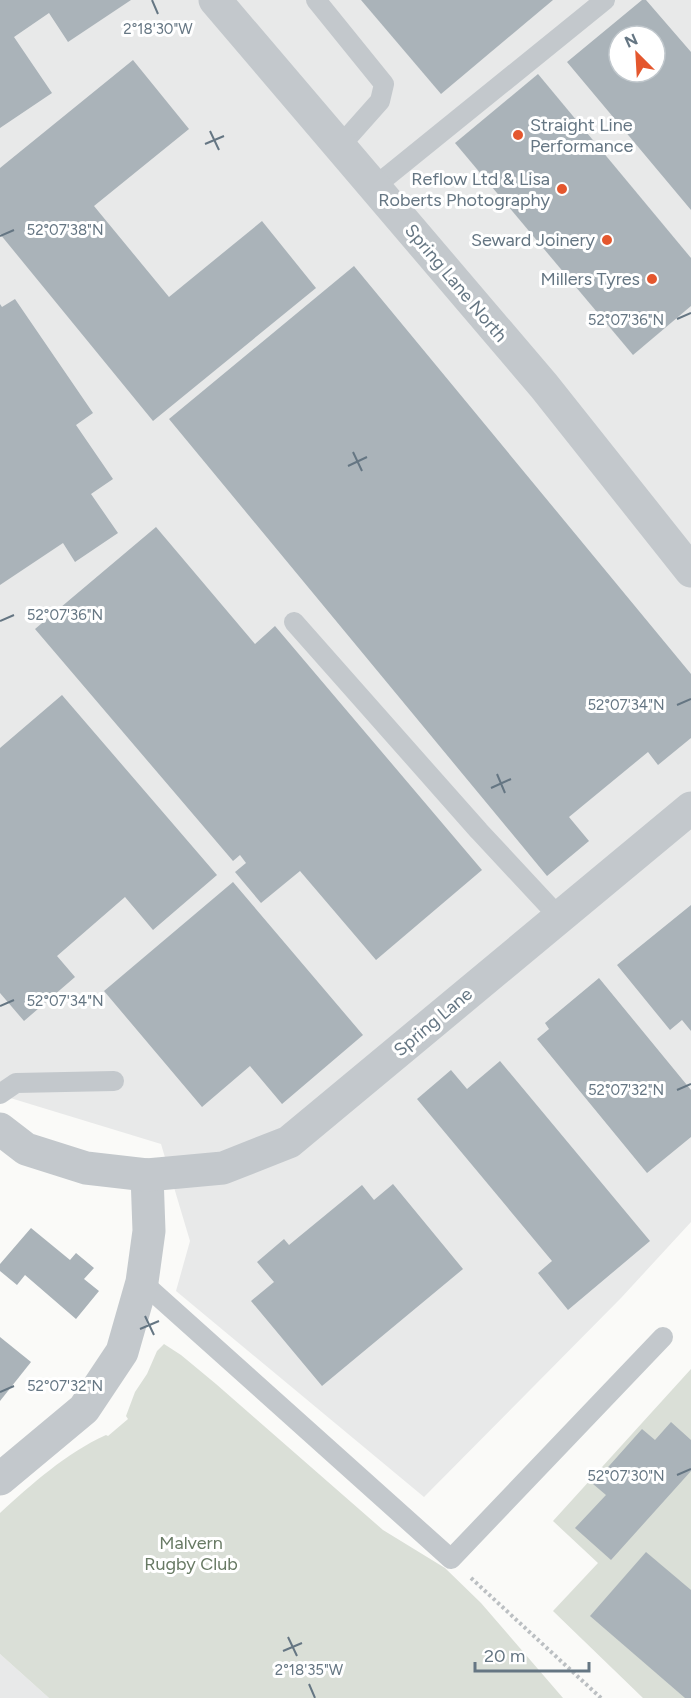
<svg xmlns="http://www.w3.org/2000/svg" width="691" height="1698" font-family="Figtree,sans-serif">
	<rect width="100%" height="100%" fill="#fafaf8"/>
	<g fill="#e8e9e9" fill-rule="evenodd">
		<path d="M0 0H691V1222L621 1298 424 1497 176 1291 190 1241 161 1144 7 1097 0 1090ZM619 36H655V72H619Z"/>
		<polygon points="0,1654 49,1698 0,1698"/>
	</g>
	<g fill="#dadfd7">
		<path d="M164 1344 181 1355 216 1384 383 1530 445 1568 481 1603 563 1698H49L0 1654V1513C32 1484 66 1453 106 1435L108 1436 128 1419 126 1416 135 1392 147 1374 157 1351Z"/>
		<polygon points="691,1369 691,1698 643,1698 553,1611 598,1563 553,1521"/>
	</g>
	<g fill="#aab3b9" fill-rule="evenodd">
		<polygon points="0,0 131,0 68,42 49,13 14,37 52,93 0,128"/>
		<polygon points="361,0 553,0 441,94"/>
		<path d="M642 0H646L691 52V210L567 62ZM619 36H655V72H619Z"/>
		<polygon points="133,60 189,129 94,206 169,297 262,221 316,288 153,421 0,234 0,168"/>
		<polygon points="538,74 691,258 691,306 633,355 455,143"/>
		<polygon points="354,266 691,674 691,738 658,765 648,752 569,817 589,841 547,876 169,419"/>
		<polygon points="15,299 93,413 76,425 113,479 91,494 118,533 75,562 63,543 0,585 0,304 2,307"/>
		<polygon points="156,527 255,644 275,626 482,870 376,960 300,871 261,903 235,872 246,863 240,855 233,861 35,629"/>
		<polygon points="62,695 217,875 153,930 125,897 57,956 75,977 24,1021 0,993 0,748"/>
		<polygon points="233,882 363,1035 282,1104 250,1066 202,1107 104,991"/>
		<polygon points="691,905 691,1031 682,1020 670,1030 617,965"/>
		<polygon points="599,978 691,1090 691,1137 647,1173 537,1039 549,1029 545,1023"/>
		<polygon points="500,1061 650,1241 568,1310 538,1273 552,1261 417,1099 451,1070 467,1089"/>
		<polygon points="393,1184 463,1269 322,1386 251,1301 274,1282 257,1262 284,1239 289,1245 362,1185 374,1200"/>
		<polygon points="31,1228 70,1260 76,1253 94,1268 84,1279 99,1291 76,1319 25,1275 17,1285 0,1271 0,1264"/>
		<polygon points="0,1337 31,1362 0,1401"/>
		<polygon points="671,1422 691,1440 691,1471 611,1560 575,1528 606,1495 593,1484 642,1429 655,1440"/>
		<polygon points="646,1552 691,1590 691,1698 685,1698 590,1616"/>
	</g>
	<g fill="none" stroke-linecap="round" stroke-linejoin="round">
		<polyline stroke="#bbbfc2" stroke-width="4" stroke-dasharray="3 3" stroke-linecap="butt" points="471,1578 601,1698"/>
		<g stroke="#c3c8cc" stroke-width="20">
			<polyline points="316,0 384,84 380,101 340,146"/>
			<polyline points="374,187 605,0"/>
			<polyline points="294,622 479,831 560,918"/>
			<polyline points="0,1094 16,1083 114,1081"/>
			<polyline points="142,1282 451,1559 663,1337"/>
		</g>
		<g stroke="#c3c8cc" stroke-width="33">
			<polyline points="215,0 544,386 691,571"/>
			<polyline points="0,1479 84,1409 122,1352 142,1282 149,1231 147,1175"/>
		</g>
		<polyline stroke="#c3c8cc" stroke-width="33" points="0,1129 26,1149 86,1168 147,1175 223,1168 289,1142 691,808"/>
	</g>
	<path fill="none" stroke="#657683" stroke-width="2" d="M152 0 158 14M210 131 219 150M205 144 224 136M0 236 14 230M677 319 691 313M353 452 362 471M348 466 367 457M0 621 14 615M677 705 691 699M497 774 505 793M491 788 511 779M0 1006 14 1000M677 1090 691 1084M145 1316 154 1335M140 1329 159 1321M0 1392 14 1386M677 1475 691 1469M288 1637 297 1656M283 1651 302 1643M309 1684 315 1698"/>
	<g fill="#e4572e" stroke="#fff" stroke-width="2">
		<circle cx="518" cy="135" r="6"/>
		<circle cx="562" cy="189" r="6"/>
		<circle cx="607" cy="240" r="6"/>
		<circle cx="652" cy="279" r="6"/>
	</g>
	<g text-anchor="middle" stroke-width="6" stroke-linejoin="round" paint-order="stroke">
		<g font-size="18" fill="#657683" stroke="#fff" text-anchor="end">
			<text x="530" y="131" text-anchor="start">Straight Line<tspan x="530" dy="21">Performance</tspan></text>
			<text x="550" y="185">Reflow Ltd &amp; Lisa<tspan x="550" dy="21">Roberts Photography</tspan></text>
			<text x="595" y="246">Seward Joinery</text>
			<text x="640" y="285">Millers Tyres</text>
		</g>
		<g font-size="18" fill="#657683" stroke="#fff">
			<text transform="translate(456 283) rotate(50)" y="6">Spring Lane North</text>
			<text transform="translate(433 1022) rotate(-40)" y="6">Spring Lane</text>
		</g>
		<g font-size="18" fill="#687a64" stroke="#fff">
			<text x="191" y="1549">Malvern<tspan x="191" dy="21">Rugby Club</tspan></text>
		</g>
	</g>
	<g font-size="15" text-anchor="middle" fill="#657683" stroke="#fff" stroke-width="6" stroke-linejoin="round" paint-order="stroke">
		<text x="158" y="34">2°18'30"W</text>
		<text x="65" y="235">52°07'38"N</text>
		<text x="626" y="325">52°07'36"N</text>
		<text x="65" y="620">52°07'36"N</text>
		<text x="626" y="710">52°07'34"N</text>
		<text x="65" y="1006">52°07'34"N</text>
		<text x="626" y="1095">52°07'32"N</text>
		<text x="65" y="1391">52°07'32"N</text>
		<text x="626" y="1481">52°07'30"N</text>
		<text x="309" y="1675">2°18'35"W</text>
	</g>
	<g transform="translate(637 54) rotate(336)"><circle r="28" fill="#ffffff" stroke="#c1c8cd" stroke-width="1.5"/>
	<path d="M0-4.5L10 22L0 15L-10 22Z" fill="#e4572e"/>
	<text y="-9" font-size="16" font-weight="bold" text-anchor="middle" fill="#657683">N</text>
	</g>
	<path d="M475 1662v9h114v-9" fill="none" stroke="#657683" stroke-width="3"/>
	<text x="484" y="1662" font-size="18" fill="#657683" stroke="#ffffff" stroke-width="4.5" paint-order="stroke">20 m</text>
</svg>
